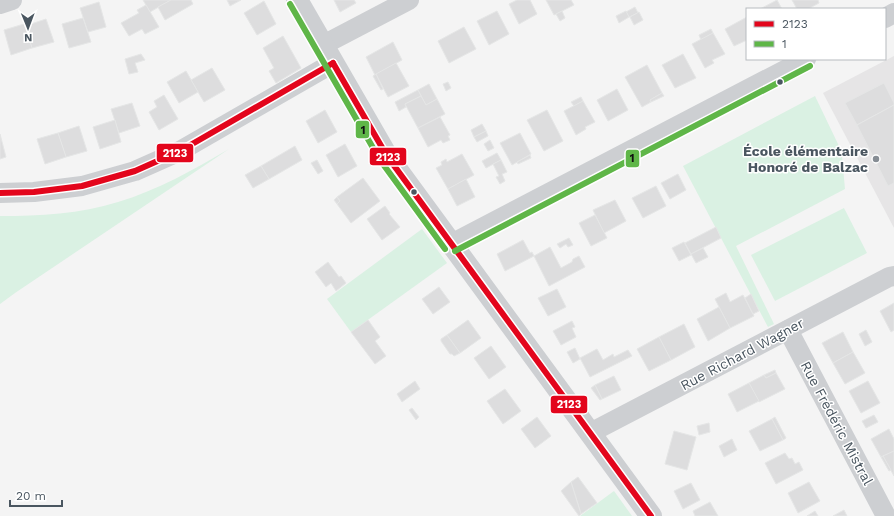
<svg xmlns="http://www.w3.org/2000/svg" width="894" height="516" font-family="'Work Sans',sans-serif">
	<rect width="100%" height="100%" fill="#f4f4f4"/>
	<polygon fill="#e6e5e6" points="894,56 894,228 823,93"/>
	<g fill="#daf1e3">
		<polygon points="815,96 838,144 842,157 845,189 736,246 774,324 768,327 683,166"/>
		<path d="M229 149 15 293 0 304V216C40 216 80 214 118 202 158 190 193 170 229 149Z"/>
		<polygon points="844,208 867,253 775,301 751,255"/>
		<polygon points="422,229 447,263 351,332 327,299"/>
		<polygon points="614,491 632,516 580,516"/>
	</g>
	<g fill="#ddddde" stroke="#e5e6e6">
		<polygon points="143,0 171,0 150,12"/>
		<polygon points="171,0 191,0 193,4 165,20 158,7"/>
		<polygon points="227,0 241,0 230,6"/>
		<polygon points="334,0 354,0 356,3 340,12"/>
		<polygon points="517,0 530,0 537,14 519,24 509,4"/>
		<polygon points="546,0 571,0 574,5 554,15"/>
		<polygon points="777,0 782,9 760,9"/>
		<polygon points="792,0 818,0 819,3 808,9 797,9"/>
		<polygon points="264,1 276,24 257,35 244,13"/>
		<polygon points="99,2 106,27 88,32 80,8"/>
		<polygon points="146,5 159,27 145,34 142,29 129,36 121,23 139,13 137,10"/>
		<polygon points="635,7 638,13 629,17 626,12"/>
		<polygon points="497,11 509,34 489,45 477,21"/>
		<polygon points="562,11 565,18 560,21 556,14"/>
		<polygon points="626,11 629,17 619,23 616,16"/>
		<polygon points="639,12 643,20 634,25 630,17"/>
		<polygon points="747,17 747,40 734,46 725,29"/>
		<polygon points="83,18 91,42 69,48 62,24"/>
		<polygon points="46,19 54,42 32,48 25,26"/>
		<polygon points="24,24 32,48 11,55 4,30"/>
		<polygon points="464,27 476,49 449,63 438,41"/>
		<polygon points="711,29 713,33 701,40 699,35"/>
		<polygon points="713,33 725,54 712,60 714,63 705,68 692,44"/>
		<polygon points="283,36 301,68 276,83 269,71 274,68 263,48"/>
		<polygon points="393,42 402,60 375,75 366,57"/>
		<polygon points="141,54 145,60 135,63 138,72 129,74 125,59"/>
		<polygon points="683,54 696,78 675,88 662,65"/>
		<polygon points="396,63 409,86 388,97 376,74"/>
		<polygon points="647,65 662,93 650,100 651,102 642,107 625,77"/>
		<polygon points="212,68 225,90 204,102 191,80"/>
		<polygon points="186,71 198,92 179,103 167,82"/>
		<polygon points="376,74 383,89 381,90 373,76"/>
		<polygon points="448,82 451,88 446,91 443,84"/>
		<polygon points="884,83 894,103 894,105 857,125 845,103"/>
		<polygon points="429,84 437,99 426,105 418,90"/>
		<polygon points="617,89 628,110 608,121 597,100"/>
		<polygon points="418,90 421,96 405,104 406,107 399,111 395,102"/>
		<polygon points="662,93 664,96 651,102 650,100"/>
		<polygon points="164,95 178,119 159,130 149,112 157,107 154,101"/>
		<polygon points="421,96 426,105 437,99 445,114 418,128 405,104"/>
		<polygon points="581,97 583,101 574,106 571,102"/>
		<polygon points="583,101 595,122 585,127 586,129 576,135 564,111"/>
		<polygon points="132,103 140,126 119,133 111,109"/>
		<polygon points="894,105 894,183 888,186 857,125"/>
		<polygon points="325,110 337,132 318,143 306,121"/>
		<polygon points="547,110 563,141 544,151 527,120"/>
		<polygon points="440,117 450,135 448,136 450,140 443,143 441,140 428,147 418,128"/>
		<polygon points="115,120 121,142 100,149 93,127"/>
		<polygon points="482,124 486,131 474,137 471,130"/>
		<polygon points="79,126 87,151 66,157 58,133"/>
		<polygon points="486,131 488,136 477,142 474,137"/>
		<polygon points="58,133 66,157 45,164 37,139"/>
		<polygon points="520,133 531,154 512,165 500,143"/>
		<polygon points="0,134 6,157 0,159"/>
		<polygon points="490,140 494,148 488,151 484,144"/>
		<polygon points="345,144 357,166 338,177 326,155"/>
		<polygon points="295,146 302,160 269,179 261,166"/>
		<polygon points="497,153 501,160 486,168 482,161"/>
		<polygon points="462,154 474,175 448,189 436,168 442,165 441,162 446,159 447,162"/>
		<polygon points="530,155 531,158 518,164 517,162"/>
		<polygon points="317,160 323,171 318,174 311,163"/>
		<polygon points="501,160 507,172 502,174 505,181 500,184 496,177 499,176 493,164"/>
		<polygon points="261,166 269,179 253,188 245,175"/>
		<polygon points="678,174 686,190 670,199 661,183"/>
		<polygon points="363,178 380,201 351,223 337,204 340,201 337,197"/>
		<polygon points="466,179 475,197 457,206 448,189"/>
		<polygon points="656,186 666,206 643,218 632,198"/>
		<polygon points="337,197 340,201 337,204 334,200"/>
		<polygon points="615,200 626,221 604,233 593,210"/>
		<polygon points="385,206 390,213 389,214 400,227 382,240 367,219"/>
		<polygon points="595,215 607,238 591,246 579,223"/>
		<polygon points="716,227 721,238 691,254 685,243"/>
		<polygon points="569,238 573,245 568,247 566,244 560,248 557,244"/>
		<polygon points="523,240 530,253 532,252 534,256 505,271 497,254"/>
		<polygon points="684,242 691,255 679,261 672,248"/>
		<polygon points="550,247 561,268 572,262 573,259 579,256 585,267 549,286 534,256"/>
		<polygon points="703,248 708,257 696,263 691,254"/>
		<polygon points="328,262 339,277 341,276 346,283 336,291 331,283 326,287 315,272"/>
		<polygon points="439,287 450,302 433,314 422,299"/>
		<polygon points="557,289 566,307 548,316 538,298"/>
		<polygon points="726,293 730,302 743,295 754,316 730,328 715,299"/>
		<polygon points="751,294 759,311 753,314 745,298"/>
		<polygon points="894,303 894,330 891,332 880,311"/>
		<polygon points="719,307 730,328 708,341 697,319"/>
		<polygon points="368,320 380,337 375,341 386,356 375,364 351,332"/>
		<polygon points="468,320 481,338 460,353 447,335"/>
		<polygon points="572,321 575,327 572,328 576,337 561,345 553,331"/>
		<polygon points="684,324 695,347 671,360 659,337"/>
		<polygon points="866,330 872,342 865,346 859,334"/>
		<polygon points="843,332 853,352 833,363 822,343"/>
		<polygon points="447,335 460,353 454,356 452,354 450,354 441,341 441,339"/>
		<polygon points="659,337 671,360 649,371 637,349"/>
		<polygon points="491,346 506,367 489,379 474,358"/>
		<polygon points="575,348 580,359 573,363 567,352"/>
		<polygon points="597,349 603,360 613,354 614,357 628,350 632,356 590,377 580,358"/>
		<polygon points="853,352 865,373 845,384 833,363"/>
		<polygon points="775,370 776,373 766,378 764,375"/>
		<polygon points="776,373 785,389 759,402 749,383 764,375 766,378"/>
		<polygon points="614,376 621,390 602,399 595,385"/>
		<polygon points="415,381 420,389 402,402 397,394"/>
		<polygon points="868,381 880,403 861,413 849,391"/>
		<polygon points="749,383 759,401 737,412 728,394"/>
		<polygon points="595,385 602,399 600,400 591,388"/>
		<polygon points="505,389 521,411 503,424 487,401"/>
		<polygon points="412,408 419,417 416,420 409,410"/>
		<polygon points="874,415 878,422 866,428 862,421"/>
		<polygon points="537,417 551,436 535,448 521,429"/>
		<polygon points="775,417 786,438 783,440 772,419"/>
		<polygon points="772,419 783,440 760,451 749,431"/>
		<polygon points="709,423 710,432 699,435 697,426"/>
		<polygon points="889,429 894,439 894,451 881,457 871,439"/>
		<polygon points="674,431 696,437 687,470 665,464"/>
		<polygon points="732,439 737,450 724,457 719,446"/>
		<polygon points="894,451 894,476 883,456"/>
		<polygon points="785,453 789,459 792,458 795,464 799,462 803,470 776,484 765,463"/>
		<polygon points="883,456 891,470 889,471 881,457"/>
		<polygon points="578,477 597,503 581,514 571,482"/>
		<polygon points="571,482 581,514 579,516 561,491"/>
		<polygon points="809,482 820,501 798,513 788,493"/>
		<polygon points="691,483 700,500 683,509 674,491"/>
		<polygon points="710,502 718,516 695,516 693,511"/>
		<polygon points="844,510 847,516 833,516"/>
		<polygon points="815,511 818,516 807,516"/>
	</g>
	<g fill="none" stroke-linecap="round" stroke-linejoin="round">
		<g stroke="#cdcfd2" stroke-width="20">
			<polyline points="0,4 12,0"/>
			<polyline points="885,18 894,13"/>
			<polyline points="323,45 409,0"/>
			<polyline points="0,193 34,192 82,186 135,171 180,151 333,63"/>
			<polyline points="451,244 806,59"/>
			<polyline points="788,330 886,516"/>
			<polyline points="590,433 889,277 894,276"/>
		</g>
		<polyline stroke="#cdcfd2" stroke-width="22" points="297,0 387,156 651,516"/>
		<g stroke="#fff" stroke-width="9">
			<g id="bus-1">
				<polyline points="333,63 387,156 651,516"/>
				<polyline points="0,193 34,192 82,186 135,171 180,151 333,63"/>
			</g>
		</g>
		<g stroke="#fff" stroke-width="9">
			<g id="bus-2">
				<polyline points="290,4 380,160 445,249"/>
				<polyline points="455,251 810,66"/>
			</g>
		</g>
		<use href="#bus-1" stroke="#e3051c" stroke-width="6"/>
		<use href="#bus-2" stroke="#5fb648" stroke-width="6"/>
	</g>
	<g fill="#4a5660" stroke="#fff" stroke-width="1.5">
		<circle cx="780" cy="82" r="3.5"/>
		<circle cx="414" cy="192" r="3.5"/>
	</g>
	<circle fill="#868d94" stroke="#fff" stroke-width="1.5" cx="876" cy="159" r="4"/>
	<g text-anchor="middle" stroke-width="3" stroke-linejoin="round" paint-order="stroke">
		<g font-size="14" font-weight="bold" fill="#4a5660" stroke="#fff" text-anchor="end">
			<text x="868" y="156">École élémentaire<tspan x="868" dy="16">Honoré de Balzac</tspan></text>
		</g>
		<g font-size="14" fill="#4a5660" stroke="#fff">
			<text transform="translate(742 354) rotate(-28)" y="5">Rue Richard Wagner</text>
			<text transform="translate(837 423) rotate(62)" y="5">Rue Frédéric Mistral</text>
		</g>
	</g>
	<g stroke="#fff" stroke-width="1.5">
		<rect x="355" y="120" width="15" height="19" rx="4" fill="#5fb648"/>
		<rect x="156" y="143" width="38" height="20" rx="4" fill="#e3051c"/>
		<rect x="369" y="147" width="38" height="19" rx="4" fill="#e3051c"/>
		<rect x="625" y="149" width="15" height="19" rx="4" fill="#5fb648"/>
		<rect x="550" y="395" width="38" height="19" rx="4" fill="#e3051c"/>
	</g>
	<g font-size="11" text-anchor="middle" font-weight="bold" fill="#fff">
		<text x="175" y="157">2123</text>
		<text x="388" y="161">2123</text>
		<text x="569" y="408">2123</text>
	</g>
	<g font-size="11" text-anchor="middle" font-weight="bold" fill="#111">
		<text x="363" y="134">1</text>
		<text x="632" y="162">1</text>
	</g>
	<rect x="746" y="8" width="140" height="52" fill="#ffffff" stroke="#b7bbbf"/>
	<rect x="754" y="21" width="20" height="6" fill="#e3051c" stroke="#b7bbbf"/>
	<text x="782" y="28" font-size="12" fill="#4a5660">2123</text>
	<rect x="754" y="41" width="20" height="6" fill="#5fb648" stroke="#b7bbbf"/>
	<text x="782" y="48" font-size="12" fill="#4a5660">1</text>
	<g transform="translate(28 28) rotate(179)" stroke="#ffffff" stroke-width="3" paint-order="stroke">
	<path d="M0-3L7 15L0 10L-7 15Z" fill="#4a5660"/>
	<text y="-6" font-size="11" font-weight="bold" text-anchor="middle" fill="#4a5660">N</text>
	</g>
	<path d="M10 500v6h52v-6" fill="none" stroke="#4a5660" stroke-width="2"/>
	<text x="16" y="500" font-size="12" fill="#4a5660" stroke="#ffffff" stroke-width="3" paint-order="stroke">20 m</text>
</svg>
